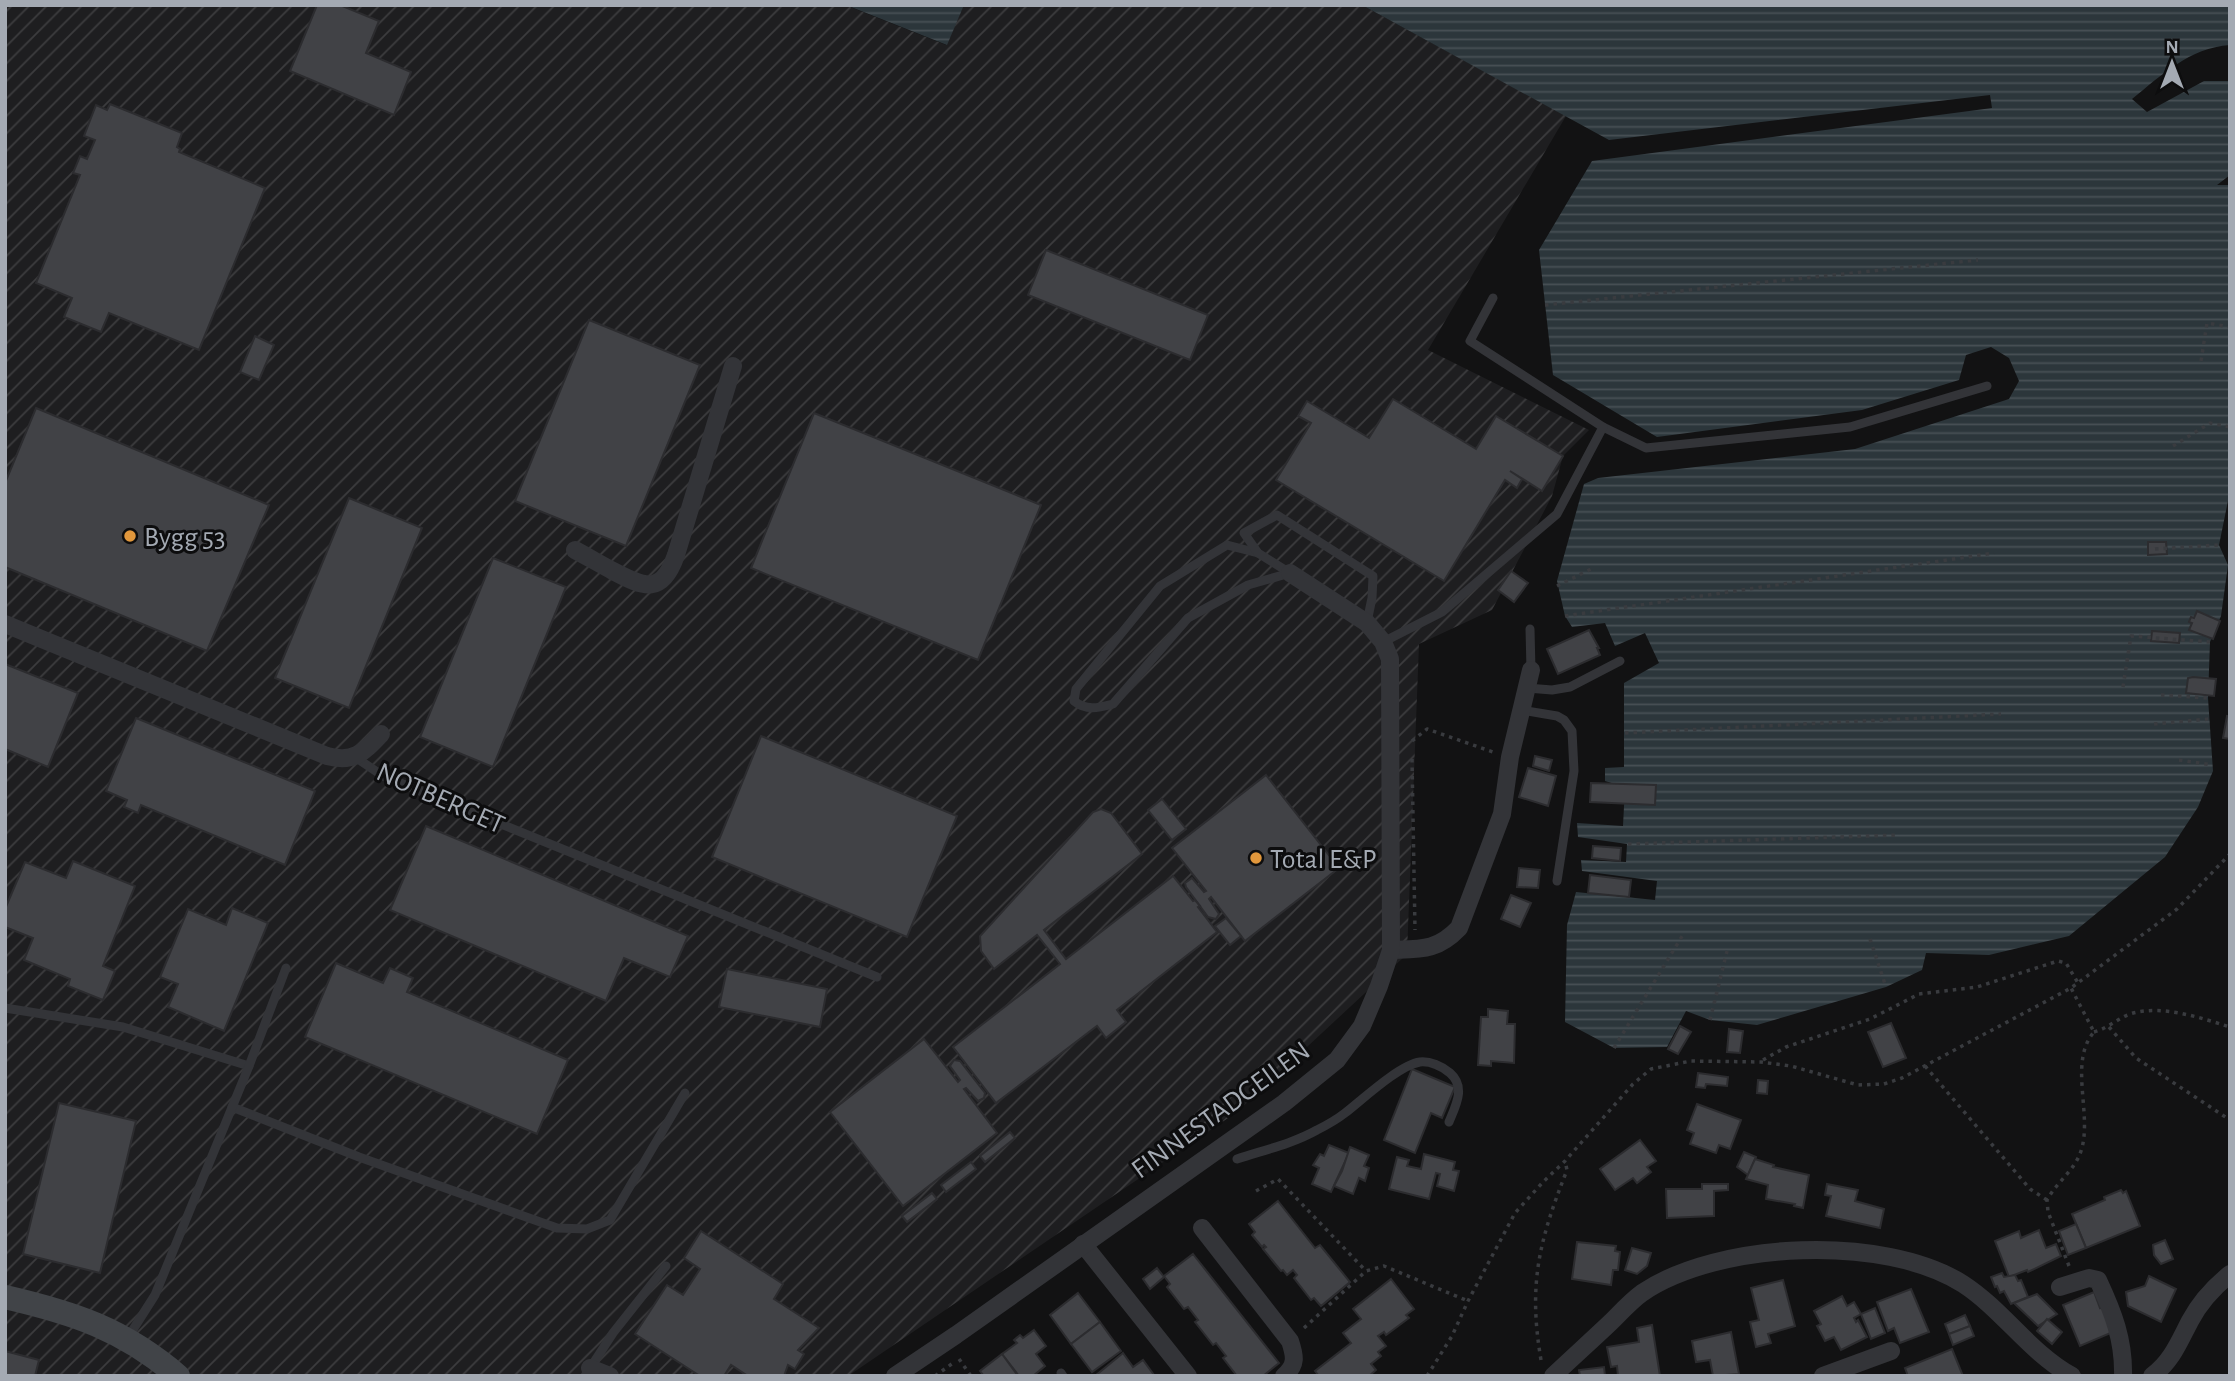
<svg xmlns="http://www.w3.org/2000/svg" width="2235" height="1381" font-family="'Alegreya Sans',sans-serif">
	<defs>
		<pattern id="industrial-furrows" width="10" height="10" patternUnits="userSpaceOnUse" patternTransform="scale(1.75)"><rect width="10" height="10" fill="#1e1e20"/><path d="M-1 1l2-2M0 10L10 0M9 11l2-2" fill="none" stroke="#3c3c3e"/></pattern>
		<pattern id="water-rules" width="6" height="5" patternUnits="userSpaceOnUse" patternTransform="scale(1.75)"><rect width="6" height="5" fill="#2c363b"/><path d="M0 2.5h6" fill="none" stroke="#485055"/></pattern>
	</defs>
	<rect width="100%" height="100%" fill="#121213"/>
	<polygon fill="url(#industrial-furrows)" points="5,5 845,5 946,45 964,5 1362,5 1566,116 1428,350 1589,430 1563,456 1552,496 1492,610 1419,644 1407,954 1237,1112 848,1376 5,1376"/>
	<g fill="url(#water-rules)">
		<polygon points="846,5 964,5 947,45"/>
		<path d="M1362 5H2230V45C2189 48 2162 75 2132 99L2147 112 2204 81H2230V175L2217 185H2230V491L2219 545 2228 565 2221 616 2210 642 2208 698 2213 771 2198 807 2165 857 2069 936 1989 955 1926 953 1922 970 1886 987 1757 1025 1710 1020 1686 1011 1667 1047 1614 1048 1565 1022 1567 925 1576 892 1655 900 1657 881 1582 871 1581 860 1626 862 1627 844 1578 837 1577 823 1623 826 1625 787 1605 781V768L1624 767V683L1659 663 1645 633 1615 646 1605 623 1572 627 1565 616 1557 581 1584 484 1598 478 1855 449 2009 399 2019 381 2009 358 1991 347 1966 355 1959 380 1862 410 1657 437 1553 375 1539 250 1592 161 1992 108 1990 95 1609 140Z"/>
	</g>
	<g fill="#414246" stroke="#2c2c2f" stroke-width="2">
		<polygon points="317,5 340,5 379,21 366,53 411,72 394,115 290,71"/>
		<polygon points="110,104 182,133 177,147 180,149 179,152 265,188 199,350 109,313 101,332 64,317 72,298 36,283 80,175 73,173 80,156 87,159 95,140 84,136 96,105 107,110"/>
		<polygon points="1046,250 1208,315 1190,360 1028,295"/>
		<polygon points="589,320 700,365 626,546 515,501"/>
		<polygon points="255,336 274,345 259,380 240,372"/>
		<polygon points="1393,399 1476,449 1496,416 1563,456 1542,491 1510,471 1522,479 1517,488 1505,480 1444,581 1276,480 1311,423 1298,416 1307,401 1369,438"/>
		<polygon points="36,408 269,505 207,651 5,567 5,483"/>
		<polygon points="814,413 1041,505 978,660 751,568"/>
		<polygon points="349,498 422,528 349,708 275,678"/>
		<polygon points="2148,542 2166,542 2167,554 2148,555"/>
		<polygon points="493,558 566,587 493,767 420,737"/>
		<polygon points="1511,571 1528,583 1514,602 1498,590"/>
		<polygon points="2197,611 2220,621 2213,639 2189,630 2192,623 2189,622 2191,617 2194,618"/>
		<polygon points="1589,630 1599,648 1597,648 1600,655 1558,674 1547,649"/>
		<polygon points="2152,631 2180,633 2179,643 2151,641"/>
		<polygon points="5,664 78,693 48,767 5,749"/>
		<polygon points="2193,677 2216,679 2214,696 2186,693 2188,678"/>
		<polygon points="2227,716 2230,717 2230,739 2223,738"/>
		<polygon points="136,718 315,791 285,865 141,805 138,813 124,807 127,800 106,791"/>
		<polygon points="761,736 957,816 907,937 712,857"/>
		<polygon points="1535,756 1552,760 1549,771 1533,766"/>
		<polygon points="1528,768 1556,776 1548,806 1519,797"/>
		<polygon points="1266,775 1339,868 1245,941 1211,897 1209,899 1219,914 1216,919 1208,917 1186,887 1185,883 1192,878 1204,892 1206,891 1172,848"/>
		<polygon points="1591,783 1656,785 1655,805 1590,802"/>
		<polygon points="1162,799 1186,829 1172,840 1148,810"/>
		<polygon points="1101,809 1111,813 1142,854 1044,930 1066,959 1173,876 1193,901 1195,900 1200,906 1198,907 1217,932 1117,1010 1126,1022 1106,1038 1097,1026 996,1103 953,1047 1060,964 1037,935 994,969 981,951 980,936 1093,812"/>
		<polygon points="426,826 688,936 670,977 624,958 606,1001 390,910"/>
		<polygon points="1593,846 1621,848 1620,861 1592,858"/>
		<polygon points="73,861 135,886 103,966 115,971 103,1000 68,986 70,979 24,960 33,938 5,927 5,909 25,862 66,878"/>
		<polygon points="1519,868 1540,870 1538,888 1517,887"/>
		<polygon points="1590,875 1631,880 1629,897 1588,893"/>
		<polygon points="1511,895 1531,903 1520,927 1501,919"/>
		<polygon points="232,908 268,923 224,1031 168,1007 178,984 160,977 188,909 226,925"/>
		<polygon points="1226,918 1241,936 1230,945 1215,926"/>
		<polygon points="336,963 383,983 390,968 413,978 407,992 568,1060 537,1134 305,1037"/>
		<polygon points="727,969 827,989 820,1027 719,1007"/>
		<polygon points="1488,1009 1508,1011 1507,1024 1515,1024 1514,1063 1491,1061 1491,1066 1478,1065 1481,1017 1488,1017"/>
		<polygon points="1891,1023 1906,1058 1883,1067 1868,1032"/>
		<polygon points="1680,1026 1691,1032 1678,1054 1668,1049"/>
		<polygon points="1729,1029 1743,1031 1740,1053 1727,1052"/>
		<polygon points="924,1039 958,1082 960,1080 950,1066 954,1060 960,1061 985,1093 984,1098 978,1101 966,1088 964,1089 997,1133 903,1206 830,1112"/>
		<polygon points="1412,1069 1455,1087 1442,1118 1431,1113 1415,1153 1384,1140"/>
		<polygon points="1698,1073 1728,1077 1727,1086 1706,1084 1705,1088 1696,1087"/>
		<polygon points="1758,1080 1768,1081 1767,1094 1757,1093"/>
		<polygon points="59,1103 136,1121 100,1273 23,1254"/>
		<polygon points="1697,1104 1741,1120 1730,1149 1719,1145 1716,1153 1690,1144 1694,1133 1687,1130"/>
		<polygon points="1010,1132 1015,1138 985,1162 980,1156"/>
		<polygon points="1640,1140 1656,1161 1647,1167 1651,1172 1637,1183 1633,1178 1615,1190 1600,1169"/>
		<polygon points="1329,1145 1349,1153 1331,1192 1312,1184 1319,1168 1313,1165 1320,1154 1324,1156"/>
		<polygon points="1350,1147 1369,1155 1364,1166 1369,1168 1365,1181 1359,1178 1353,1194 1334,1186 1342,1171"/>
		<polygon points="1744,1152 1756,1157 1748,1175 1737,1167"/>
		<polygon points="1424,1154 1455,1162 1453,1170 1459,1171 1454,1191 1437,1186 1440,1174 1436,1173 1429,1199 1389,1189 1397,1157 1409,1160 1407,1166 1421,1169"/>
		<polygon points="1755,1159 1774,1165 1773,1167 1809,1175 1803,1208 1794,1206 1795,1204 1766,1199 1768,1185 1746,1179"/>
		<polygon points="971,1162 976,1169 946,1192 941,1185"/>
		<polygon points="1702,1184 1728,1184 1728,1190 1714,1191 1714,1216 1667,1218 1666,1189 1702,1189"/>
		<polygon points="1827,1184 1858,1190 1855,1201 1884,1209 1880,1228 1826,1216 1831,1196 1825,1195"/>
		<polygon points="2121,1190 2123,1193 2126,1191 2140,1226 2086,1248 2072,1214 2105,1200 2104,1197"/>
		<polygon points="932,1193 937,1199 907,1222 902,1216"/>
		<polygon points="1278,1201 1315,1248 1320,1245 1350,1282 1321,1306 1314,1298 1311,1300 1294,1278 1297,1275 1293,1270 1287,1275 1283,1270 1281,1271 1263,1249 1266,1247 1264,1245 1262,1247 1252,1235 1255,1232 1249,1224"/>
		<polygon points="2076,1224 2086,1248 2068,1255 2059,1231"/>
		<polygon points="2039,1230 2046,1248 2056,1244 2061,1256 2028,1272 2027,1270 2009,1277 1995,1241 2019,1231 2021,1238"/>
		<polygon points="701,1231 783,1284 774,1299 819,1328 798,1350 804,1354 795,1369 788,1365 784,1376 748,1376 731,1365 724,1376 700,1376 635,1334 667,1285 683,1295 700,1269 684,1258"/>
		<polygon points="2165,1240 2173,1259 2161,1264 2154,1255 2153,1245"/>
		<polygon points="1577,1242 1616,1246 1615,1251 1620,1252 1618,1270 1613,1270 1611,1285 1572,1279"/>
		<polygon points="1632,1248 1651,1253 1647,1266 1637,1274 1625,1270"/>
		<polygon points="1193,1254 1279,1363 1263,1376 1237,1376 1223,1358 1226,1356 1216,1343 1213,1345 1195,1322 1198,1320 1188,1307 1184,1309 1167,1287 1170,1284 1164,1276"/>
		<polygon points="1157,1268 1164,1277 1150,1289 1143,1279"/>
		<polygon points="2002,1273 2004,1277 2015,1275 2018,1281 2021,1280 2028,1297 2011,1304 2004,1291 2000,1293 1997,1286 1995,1287 1991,1277"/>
		<polygon points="2149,1276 2176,1289 2161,1322 2128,1306 2126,1292 2145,1286"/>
		<polygon points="1391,1279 1414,1309 1406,1315 1409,1318 1386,1335 1384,1332 1378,1336 1386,1346 1378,1352 1381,1356 1371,1364 1376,1370 1369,1376 1319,1376 1315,1371 1351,1343 1343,1333 1361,1319 1353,1309"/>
		<polygon points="1783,1280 1795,1326 1768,1334 1771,1343 1756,1347 1750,1322 1759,1320 1751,1288"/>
		<polygon points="1911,1289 1929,1332 1900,1343 1894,1328 1888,1331 1877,1302"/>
		<polygon points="2094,1292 2100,1308 2102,1307 2113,1332 2080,1346 2063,1305"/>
		<polygon points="1078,1293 1100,1322 1071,1344 1050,1315"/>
		<polygon points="2037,1294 2057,1314 2038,1326 2014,1303"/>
		<polygon points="1842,1296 1847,1306 1854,1302 1861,1314 1854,1318 1856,1322 1858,1320 1867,1337 1841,1350 1834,1337 1825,1341 1817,1326 1821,1324 1814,1311"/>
		<polygon points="1875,1308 1885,1333 1871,1339 1861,1314"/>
		<polygon points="1965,1315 1970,1326 1949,1334 1945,1324"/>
		<polygon points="2047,1319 2062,1332 2052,1344 2037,1331"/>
		<polygon points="1100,1322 1121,1351 1092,1372 1071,1344"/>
		<polygon points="1652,1325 1660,1376 1618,1376 1617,1366 1611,1367 1607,1347 1639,1342 1637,1328"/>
		<polygon points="1970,1326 1974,1336 1953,1345 1949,1334"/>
		<polygon points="1034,1330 1046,1346 1036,1354 1045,1366 1033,1376 1019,1376 1002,1354 1017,1343 1014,1340 1020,1335 1023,1338"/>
		<polygon points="1731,1332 1739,1374 1713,1376 1710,1360 1696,1362 1692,1341"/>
		<polygon points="1952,1349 1963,1376 1908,1376 1905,1368"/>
		<polygon points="5,1351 39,1360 35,1376 5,1376"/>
		<polygon points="1123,1353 1133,1367 1143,1360 1154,1375 1095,1376"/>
		<polygon points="1002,1354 1018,1376 984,1376 980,1371"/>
		<polygon points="1604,1367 1605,1376 1580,1376 1579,1370"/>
	</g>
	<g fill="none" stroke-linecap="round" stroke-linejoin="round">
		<g stroke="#393b3f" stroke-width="3.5" stroke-dasharray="3.5 5" stroke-linecap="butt">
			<polyline points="1545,305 1978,260"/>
			<polyline points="2201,361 2207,323 2230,327"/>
			<polyline points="2173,446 2210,423 2230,427"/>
			<polyline points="2155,549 2219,545"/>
			<polyline points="1557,586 1595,567"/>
			<polyline points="1565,616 1994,553"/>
			<polyline points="2123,687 2131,636 2210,642"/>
			<polyline points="2161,695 2208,698"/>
			<polyline points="2154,724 2209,719"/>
			<polyline points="1625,733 2001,714"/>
			<polyline points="1412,741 1427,729 1493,752"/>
			<polyline points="1412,759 1415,930"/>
			<polyline points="2179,760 2212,765"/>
			<polyline points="1628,844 1899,835"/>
			<polyline points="1870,939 1886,987"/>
			<polyline points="1710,1020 1727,951"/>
			<polyline points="2109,1027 2136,1058 2230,1120"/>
			<path d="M2094 1032C2109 1028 2119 1017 2133 1013 2164 1005 2201 1018 2230 1027"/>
			<polyline points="1614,1048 1684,933"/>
			<polyline points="1763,1060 1786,1047 1870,1019 1919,994 1977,987 2058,961 2066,963 2078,983"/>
			<polyline points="1925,1066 2030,1189 2047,1200"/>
			<polyline points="1256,1191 1278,1179 1366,1271"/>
			<path d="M2069 1266 2048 1212 2047 1200C2056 1183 2075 1170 2081 1151 2093 1115 2068 1062 2094 1032L2071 988"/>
			<polyline points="1304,1328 1366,1271 1384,1266 1468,1301"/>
			<polyline points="959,1359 971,1376"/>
			<path d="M1541 1360C1528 1284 1539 1241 1567 1170L1565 1161"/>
			<polyline points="935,1376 953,1363"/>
			<polyline points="1427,1376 1452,1336 1468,1301 1515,1213 1543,1182 1565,1161 1633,1084 1651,1069 1691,1061 1761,1062 1791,1066 1858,1085 1884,1084 1902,1078 2071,988 2177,909 2230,854"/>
		</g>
		<g stroke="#333438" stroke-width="9">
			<polyline points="1603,427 1646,448 1850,427 1987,386"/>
			<path d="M1258 553 1227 545 1160 586 1076 689 1074 701C1086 711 1098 708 1113 704L1188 618 1248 585 1290 573"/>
			<polyline points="1290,573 1258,553 1244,533 1277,515 1373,576 1372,598 1367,622"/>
			<polyline points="1530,629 1531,670"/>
			<polyline points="1383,642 1442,612 1557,514 1603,427 1470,341 1493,298"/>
			<polyline points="1527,688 1552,690 1570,687 1620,661"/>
			<polyline points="1521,710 1557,716 1564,720 1572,731 1574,771 1557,881"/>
			<polyline points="355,757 383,776 877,977"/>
			<polyline points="5,1008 123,1027 249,1066"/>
			<polyline points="232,1107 359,1157 557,1228 587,1229 610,1220 685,1093"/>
			<path d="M1237 1159C1264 1150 1292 1144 1317 1130 1327 1125 1336 1120 1345 1113 1362 1100 1399 1065 1420 1062 1430 1061 1442 1066 1450 1073 1466 1087 1456 1105 1449 1122"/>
			<polyline points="127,1339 155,1295 249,1066 286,968"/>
			<polyline points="1061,1373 1063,1376"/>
			<polyline points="585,1376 613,1333 666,1266"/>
		</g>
		<g stroke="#333438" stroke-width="18">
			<path d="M575 550C588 557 600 564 613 571 645 588 662 595 676 555L733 366"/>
			<path d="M5 624 327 756C354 763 363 753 381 734"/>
			<path d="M1391 950C1421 949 1437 951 1459 928L1502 814 1510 757 1531 670"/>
			<path d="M1202 1228 1290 1341C1295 1356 1297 1365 1284 1376"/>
			<polyline points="1083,1244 1188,1376"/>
			<path d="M2060 1287 2089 1278 2098 1280C2113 1312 2124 1340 2123 1376"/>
			<polyline points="590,1368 610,1376"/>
			<polyline points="895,1376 956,1335 1284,1103 1337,1060 1362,1026 1379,986 1391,950 1390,659 1383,642 1367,623 1290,573"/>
			<path d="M1553 1376C1572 1358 1592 1340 1611 1322 1621 1312 1631 1301 1642 1293 1718 1241 1885 1234 1963 1284 2003 1310 2030 1353 2072 1376"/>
			<polyline points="1823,1376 1891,1351"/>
			<path d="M2152 1376C2172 1361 2179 1342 2190 1321 2200 1302 2214 1287 2230 1274"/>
		</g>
		<path stroke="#414448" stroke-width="24" d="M5 1297C74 1313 123 1329 178 1376"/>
	</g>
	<g fill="#e1973c" stroke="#0d0d0e" stroke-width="2.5">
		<circle cx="130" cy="536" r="7"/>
		<circle cx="1256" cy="858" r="7"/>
	</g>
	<g text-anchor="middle" stroke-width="6" stroke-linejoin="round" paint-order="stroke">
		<g font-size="28" fill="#a4aab3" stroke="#0d0d0e" text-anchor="start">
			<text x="144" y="546">Bygg 53</text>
			<text x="1270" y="868">Total E&amp;P</text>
		</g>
		<g font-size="28" fill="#a4aab3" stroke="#0d0d0e">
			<text transform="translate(441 797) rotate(24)" y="10">NOTBERGET</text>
			<text transform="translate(1220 1109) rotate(-36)" y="10">FINNESTADGEILEN</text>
		</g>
	</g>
	<rect width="2235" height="1381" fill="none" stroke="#a4aab3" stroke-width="14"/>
	<g transform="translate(2172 63)" stroke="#0d0d0e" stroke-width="5" paint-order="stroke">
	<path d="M0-5L12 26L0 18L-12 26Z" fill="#a4aab3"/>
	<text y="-10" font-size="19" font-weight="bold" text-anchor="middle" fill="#a4aab3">N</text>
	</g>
</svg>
